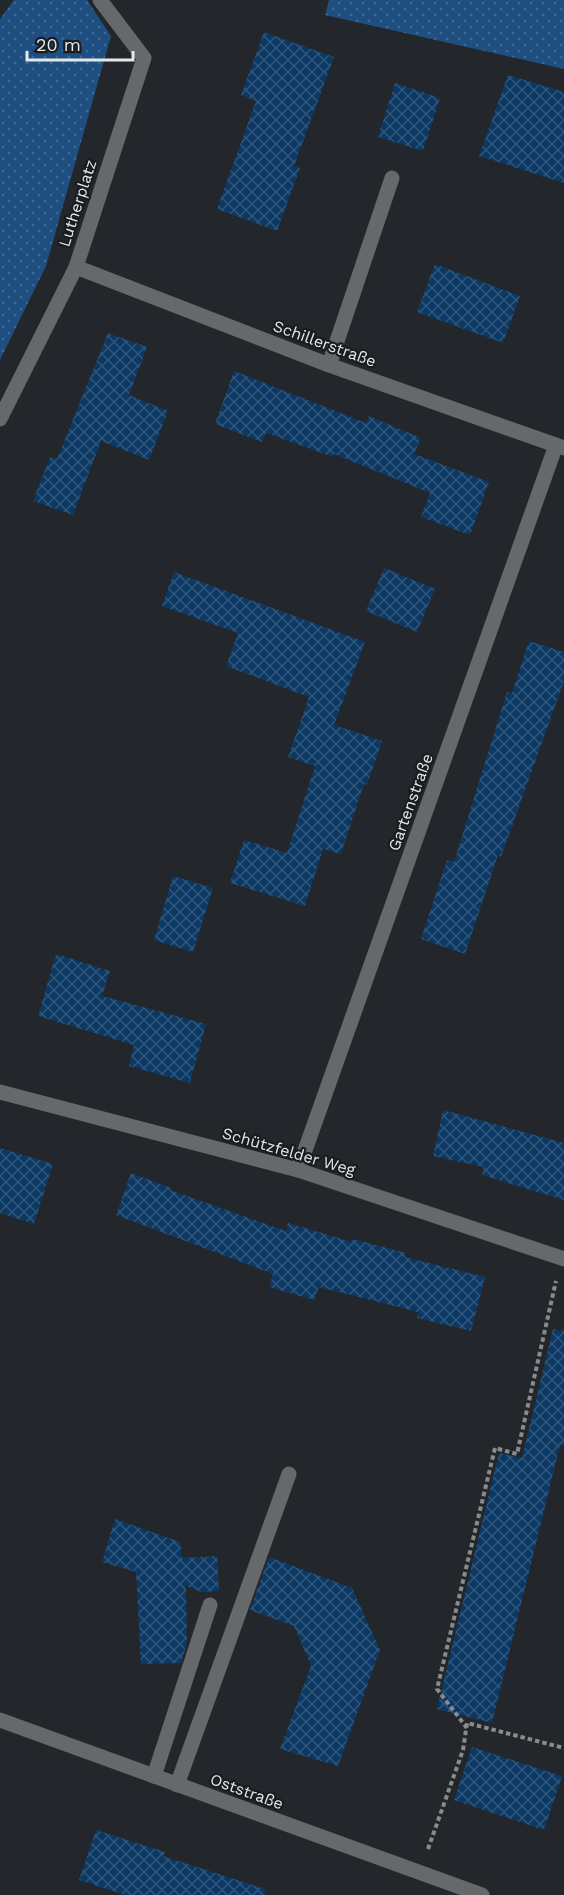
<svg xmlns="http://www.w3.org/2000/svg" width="564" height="1895" font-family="'Work Sans',sans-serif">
	<defs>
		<pattern id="grass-dots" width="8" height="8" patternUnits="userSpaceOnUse" patternTransform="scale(1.5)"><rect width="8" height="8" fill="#1f4f80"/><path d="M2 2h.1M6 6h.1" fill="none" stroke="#3f6892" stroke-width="1.8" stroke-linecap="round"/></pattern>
		<pattern id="building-cross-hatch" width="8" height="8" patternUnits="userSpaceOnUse" patternTransform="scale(1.5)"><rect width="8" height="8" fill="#0c3964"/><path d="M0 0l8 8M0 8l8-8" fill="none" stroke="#2f567a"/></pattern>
	</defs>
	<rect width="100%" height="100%" fill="#23262a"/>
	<g fill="url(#grass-dots)">
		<polygon points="14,0 87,0 111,36 46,266 0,360 0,19"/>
		<polygon points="329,0 564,0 564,69 325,15"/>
	</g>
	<g fill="url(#building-cross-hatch)">
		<polygon points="264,32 334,57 294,166 300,168 277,231 217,209 256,101 241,95"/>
		<polygon points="508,75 564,92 564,183 479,156"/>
		<polygon points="395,83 440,98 423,151 378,137"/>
		<polygon points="435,264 520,296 503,343 417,312"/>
		<polygon points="108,333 147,347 129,395 168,411 149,460 101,441 73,515 33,501 50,457 57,459"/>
		<polygon points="234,371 366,423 369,416 421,438 414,454 489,482 470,535 421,517 430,493 334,454 333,457 266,433 262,442 215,424"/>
		<polygon points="384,568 435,589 417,632 366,611"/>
		<polygon points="174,572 365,642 334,725 382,741 367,785 364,784 341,854 323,849 305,906 230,883 244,840 287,853 315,766 288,757 309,697 226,666 238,633 162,606"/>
		<polygon points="529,641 564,652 564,681 501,857 498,855 465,954 421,939 447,860 454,862 507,692 512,693"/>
		<polygon points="173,876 213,888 193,952 154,940"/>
		<polygon points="56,954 110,971 102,996 206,1024 190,1083 129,1066 134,1045 38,1016"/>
		<polygon points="443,1110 564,1143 564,1200 482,1175 484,1167 433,1156"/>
		<polygon points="0,1148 53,1164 34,1224 0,1213"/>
		<polygon points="131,1173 171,1188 170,1190 286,1231 288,1223 352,1242 353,1239 406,1253 405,1257 485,1277 471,1331 417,1318 418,1312 319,1287 314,1300 269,1287 273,1274 116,1215"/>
		<polygon points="553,1329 564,1331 564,1446 560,1445 492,1723 437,1709 499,1453 522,1458"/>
		<polygon points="115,1519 180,1542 182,1558 217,1556 219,1591 201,1592 186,1586 187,1643 181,1663 141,1664 136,1572 102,1562"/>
		<polygon points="269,1557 352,1588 380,1650 338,1766 280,1749 311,1666 294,1626 250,1610"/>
		<polygon points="472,1747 562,1776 544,1830 454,1800"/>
		<polygon points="96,1830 165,1852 163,1856 265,1889 264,1895 125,1895 79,1880"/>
	</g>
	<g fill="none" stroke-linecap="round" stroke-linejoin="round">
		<g stroke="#888b8e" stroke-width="4" stroke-dasharray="4.5 3" stroke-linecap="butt">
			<polyline points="467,1728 437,1689 495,1448 517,1454 556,1281"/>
			<polyline points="428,1849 463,1750 467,1723 564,1748"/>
		</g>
		<g stroke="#66686b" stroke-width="15">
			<polyline points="329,365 392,178"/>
			<polyline points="154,1776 210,1605"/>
			<polyline points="177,1785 289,1474"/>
		</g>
		<g stroke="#66686b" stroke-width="15">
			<polyline points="76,267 329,365 564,448"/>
			<polyline points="0,419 76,267 144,58 100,0"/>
			<polyline points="0,1092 298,1170 564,1259"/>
			<polyline points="298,1170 556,445"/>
			<polyline points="0,1720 482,1895"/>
		</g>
	</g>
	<g text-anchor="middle" stroke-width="4.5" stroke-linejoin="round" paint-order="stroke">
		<g font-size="16" fill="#e5e8ea" stroke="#191d21">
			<text transform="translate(77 203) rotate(-72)" y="6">Lutherplatz</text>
			<text transform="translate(325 343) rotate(20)" y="6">Schillerstraße</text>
			<text transform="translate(410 802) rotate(-70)" y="6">Gartenstraße</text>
			<text transform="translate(289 1151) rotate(16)" y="6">Schützfelder Weg</text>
			<text transform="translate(247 1791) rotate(20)" y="6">Oststraße</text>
		</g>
	</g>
	<path d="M27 51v9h106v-9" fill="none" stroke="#e5e8ea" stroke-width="3"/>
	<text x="36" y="51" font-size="18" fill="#e5e8ea" stroke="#191d21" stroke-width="4.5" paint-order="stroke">20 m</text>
</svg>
